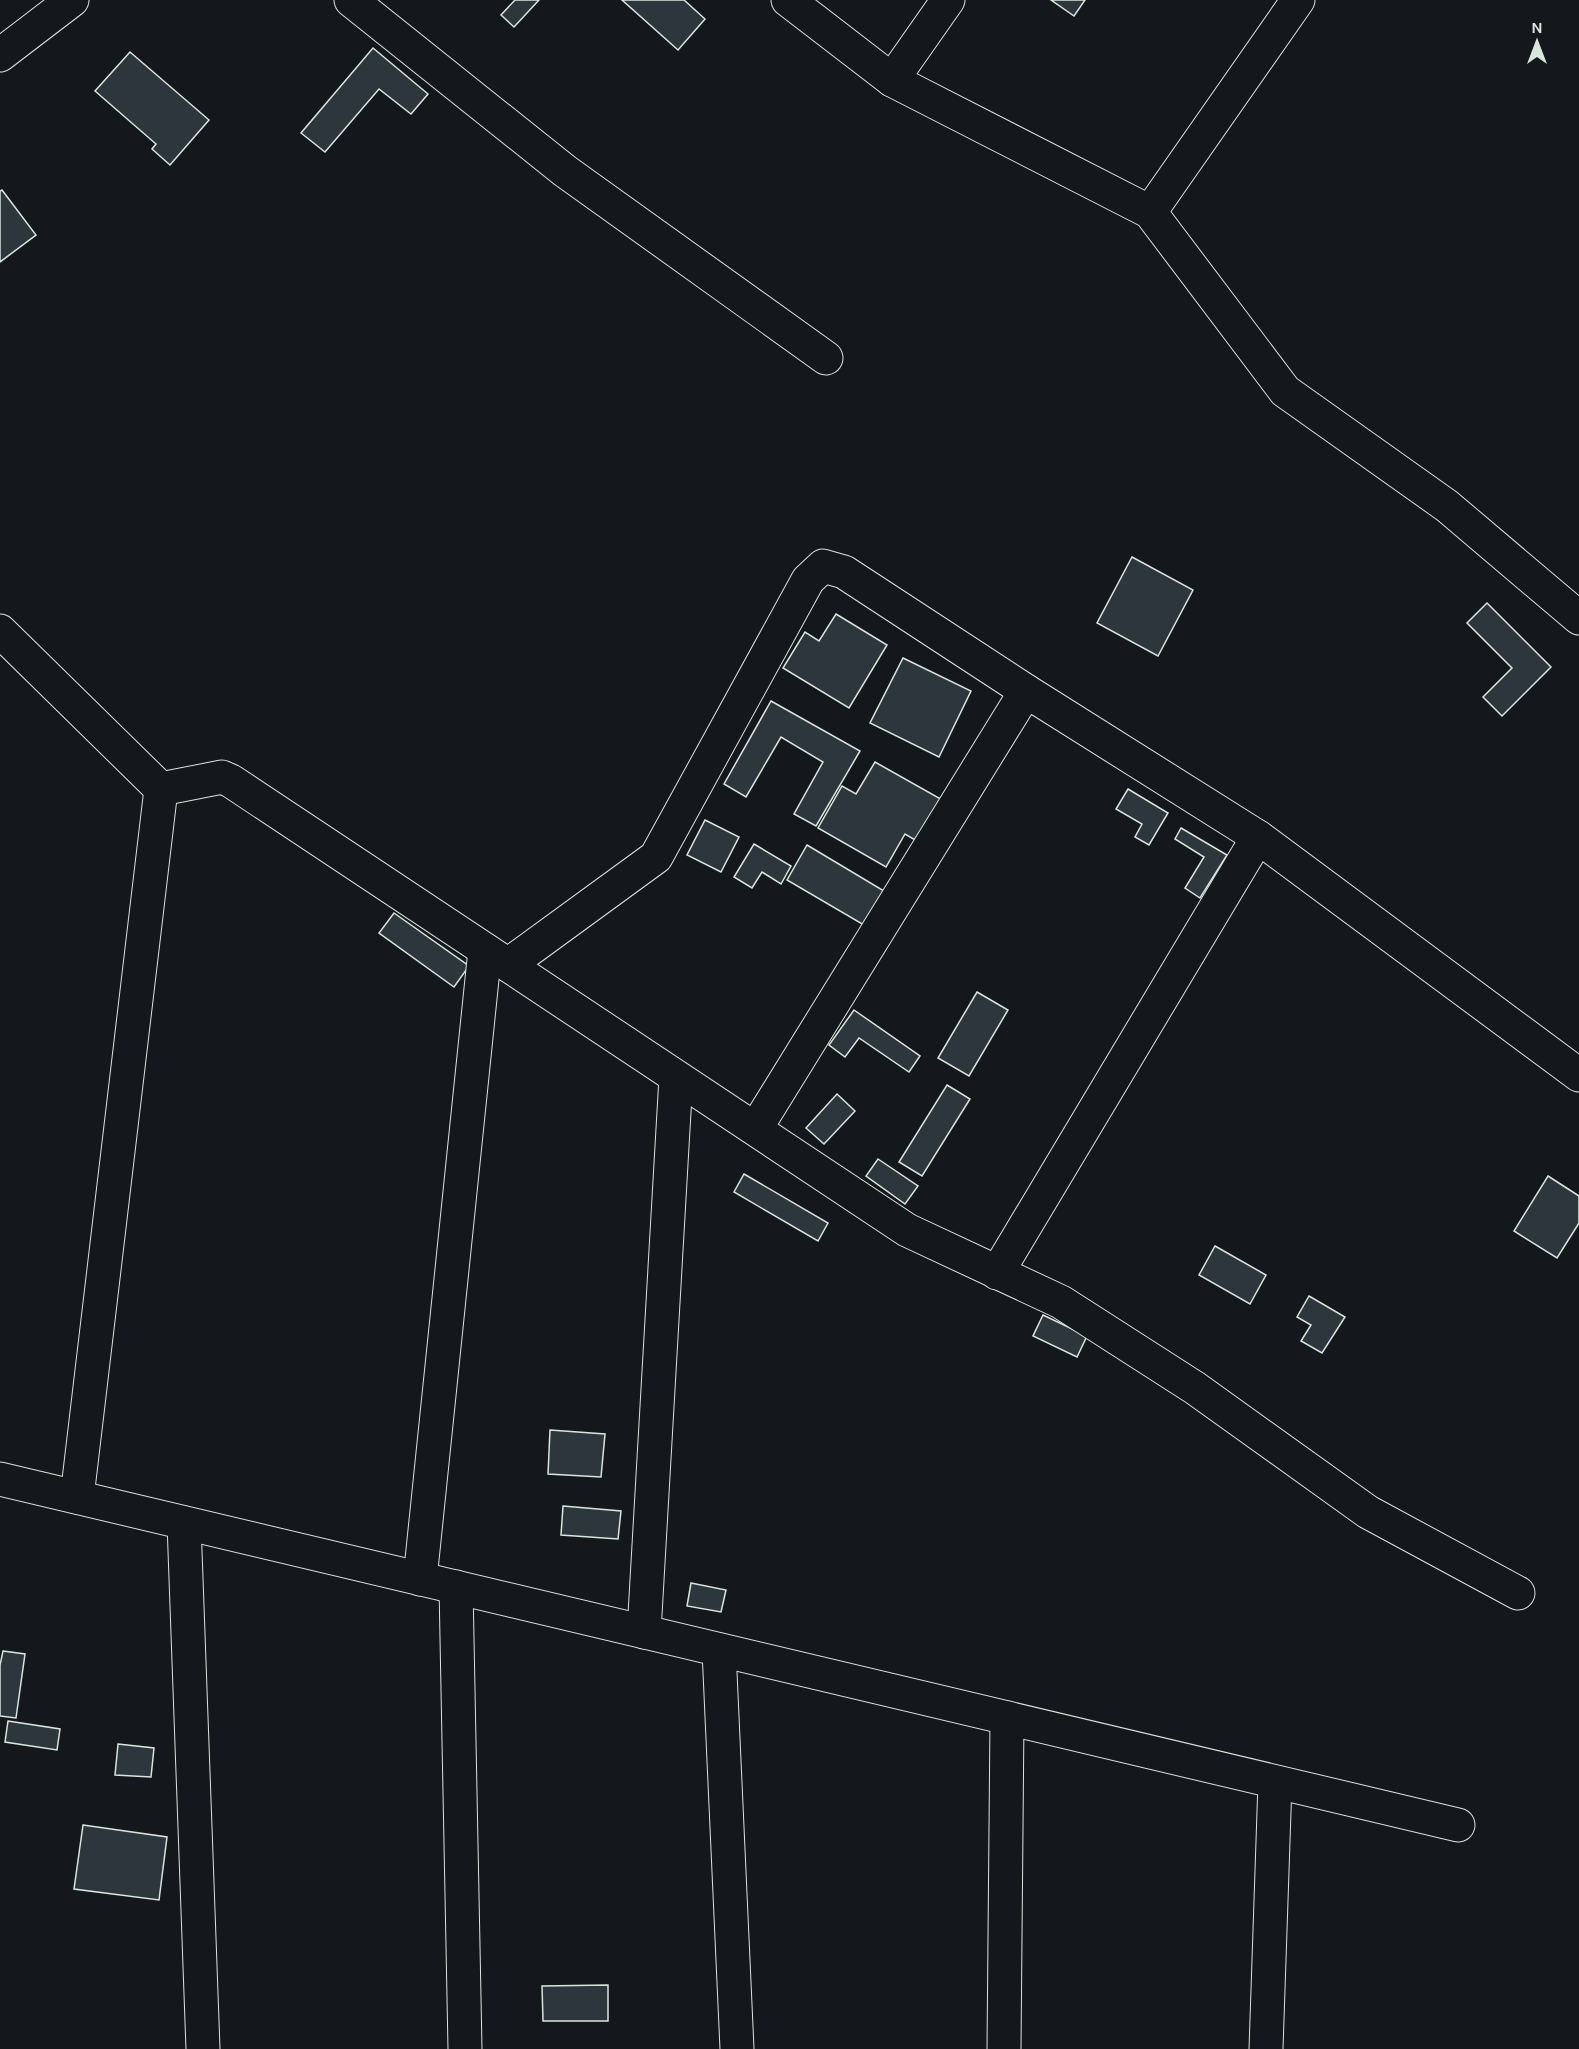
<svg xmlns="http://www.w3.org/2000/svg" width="1579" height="2049" font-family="Karla,sans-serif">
	<rect width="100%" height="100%" fill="#14181c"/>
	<g fill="#2c363c" stroke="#d8e6dc" stroke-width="1.5">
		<polygon points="515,0 539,0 514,27 501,15"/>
		<polygon points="622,0 684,0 705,19 678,50"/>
		<polygon points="1051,0 1085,0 1074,16"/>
		<polygon points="373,48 428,94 411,114 379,89 325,152 301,133"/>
		<polygon points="130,52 209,120 170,165 152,149 156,144 95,91"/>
		<polygon points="2,190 36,235 0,262 0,191"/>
		<polygon points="1132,557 1193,590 1158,656 1097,623"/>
		<polygon points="1487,603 1551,667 1502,716 1483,697 1512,668 1467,623"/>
		<polygon points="836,614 887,645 849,708 783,668 805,632 819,641"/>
		<polygon points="903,658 971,691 939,757 870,723"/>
		<polygon points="771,701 860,751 816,826 794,814 823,762 781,737 746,797 724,784"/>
		<polygon points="875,762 946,802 922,844 905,834 886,867 818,828 842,786 856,794"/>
		<polygon points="1128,789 1168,813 1149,845 1135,837 1142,824 1116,809"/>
		<polygon points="705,820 739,837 721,872 687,855"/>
		<polygon points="1181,828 1227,855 1200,898 1185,888 1204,857 1175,839"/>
		<polygon points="754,844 791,866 781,884 762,872 752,888 734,877"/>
		<polygon points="807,845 889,894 869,928 787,880"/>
		<polygon points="394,913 469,966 454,987 379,933"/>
		<polygon points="977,992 1008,1010 969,1076 938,1058"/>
		<polygon points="854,1010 920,1056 909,1072 859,1038 845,1057 829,1045"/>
		<polygon points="947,1085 970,1099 922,1176 899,1162"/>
		<polygon points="837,1094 855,1111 824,1144 806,1128"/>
		<polygon points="878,1159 918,1186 905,1204 866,1176"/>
		<polygon points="744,1174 828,1223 818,1241 734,1192"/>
		<polygon points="1548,1176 1579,1196 1579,1223 1557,1258 1514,1231"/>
		<polygon points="1215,1246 1266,1275 1250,1304 1199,1275"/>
		<polygon points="1309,1296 1345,1317 1322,1353 1301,1341 1311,1325 1297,1317"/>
		<polygon points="1043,1315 1087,1336 1077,1357 1033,1336"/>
		<polygon points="550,1430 605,1434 601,1477 548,1474"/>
		<polygon points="563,1506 621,1511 618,1539 561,1535"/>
		<polygon points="691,1583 726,1590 721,1612 687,1606"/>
		<polygon points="3,1651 25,1654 16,1718 0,1716 0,1665"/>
		<polygon points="8,1721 60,1729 57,1750 5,1742"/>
		<polygon points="118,1744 154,1748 151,1777 115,1775"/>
		<polygon points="83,1825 167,1837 159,1900 74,1889"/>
		<polygon points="608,1985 608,2021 543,2021 542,1986"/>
	</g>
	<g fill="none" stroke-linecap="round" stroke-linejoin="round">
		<g stroke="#d8e6dc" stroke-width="35">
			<g id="minor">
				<polyline points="351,0 565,171 826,358"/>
				<polyline points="788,0 892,80 1150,212 1285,391 1447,506 1579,618"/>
				<polyline points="0,55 72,0"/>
				<polyline points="892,80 948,0"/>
				<polyline points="1150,212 1298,0"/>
				<polyline points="0,631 161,789 222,777 231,781 907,1230 1061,1302 1195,1388 1368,1512 1518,1593"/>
				<polyline points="508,965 656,857 808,580 823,566 844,572 1026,691 1258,837 1579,1075"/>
				<polyline points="756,1128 1026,691"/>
				<polyline points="997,1273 1258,837"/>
				<polyline points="0,1479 1458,1825"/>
				<polyline points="77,1497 161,789"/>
				<polyline points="184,1523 203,2049"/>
				<polyline points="420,1579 485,950"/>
				<polyline points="456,1587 465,2049"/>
				<polyline points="644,1632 676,1077"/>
				<polyline points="719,1650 737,2049"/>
				<polyline points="1004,2049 1007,1718"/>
				<polyline points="1266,2049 1275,1782"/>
			</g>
		</g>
		<use href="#minor" stroke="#14181c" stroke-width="33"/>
	</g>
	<g transform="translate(1537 42)" stroke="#14181c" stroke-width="4.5" paint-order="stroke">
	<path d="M0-4.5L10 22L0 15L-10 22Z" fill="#d8e6dc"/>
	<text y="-9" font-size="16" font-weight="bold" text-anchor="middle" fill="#d8e6dc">N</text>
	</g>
</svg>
